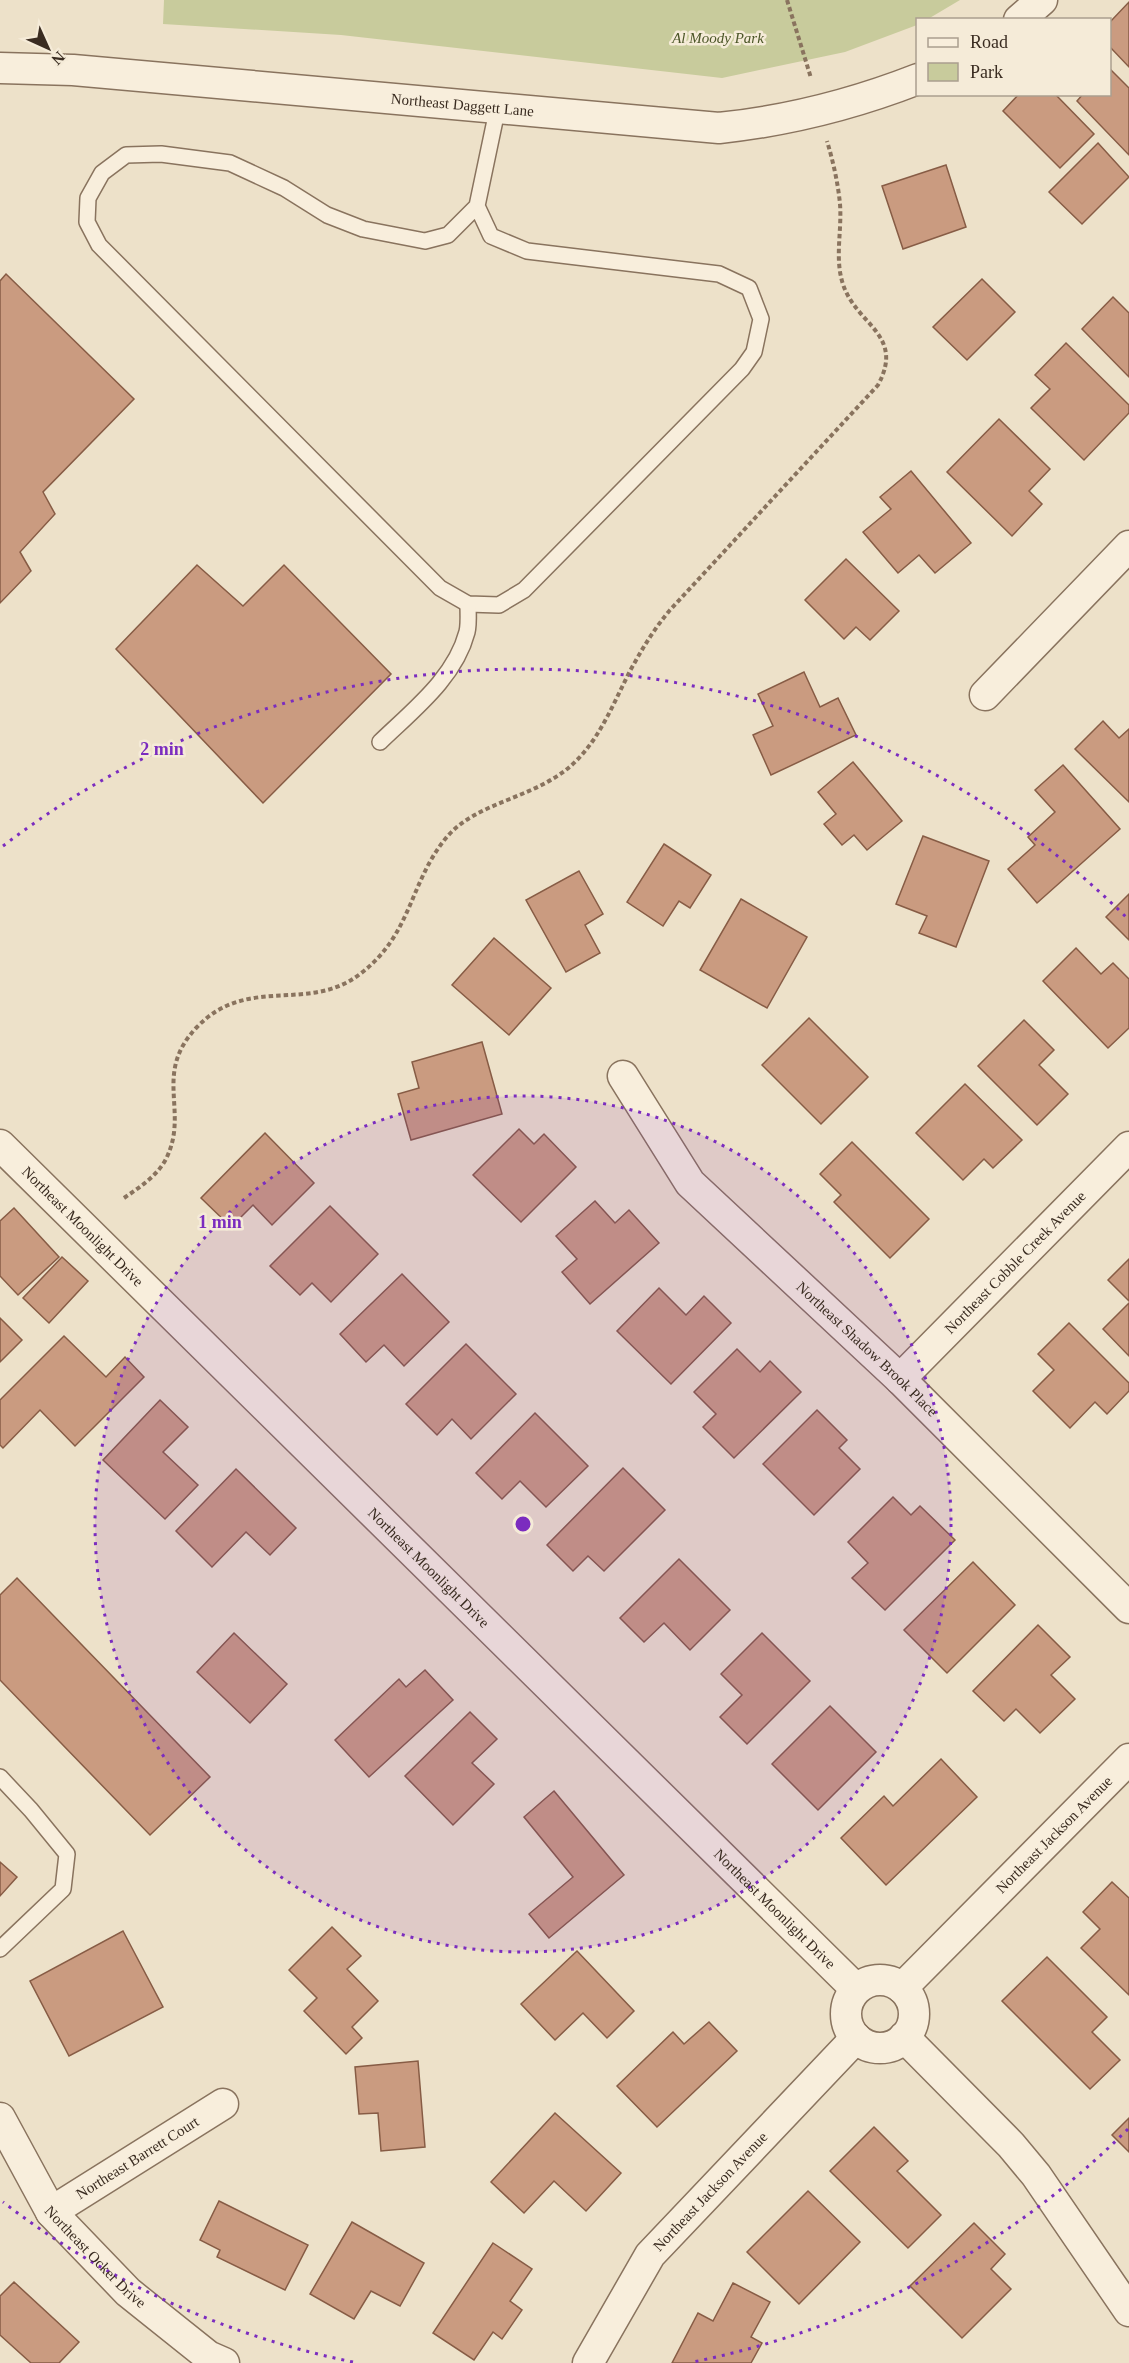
<svg xmlns="http://www.w3.org/2000/svg" width="1129" height="2363" font-family="Georgia,serif">
	<rect width="100%" height="100%" fill="#ede1c9"/>
	<polygon fill="#c8cb9c" points="164,0 960,0 928,19 918,20 917,25 845,52 722,78 341,35 163,24"/>
	<g fill="#ca9b80" stroke="#875c45" stroke-width="1.5">
		<polygon points="1129,2 1129,67 1110,47 1110,22"/>
		<polygon points="1110,69 1129,88 1129,155 1077,101 1083,94 1110,94"/>
		<polygon points="1019,94 1055,94 1094,134 1060,168 1003,111"/>
		<polygon points="1098,143 1129,177 1082,224 1049,192"/>
		<polygon points="946,165 966,227 903,249 882,186"/>
		<polygon points="6,274 134,399 43,492 55,514 20,552 31,571 0,603 0,281"/>
		<polygon points="982,279 1015,312 967,360 933,327"/>
		<polygon points="1113,297 1129,313 1129,377 1082,329"/>
		<polygon points="1066,343 1129,405 1129,413 1084,460 1031,408 1050,389 1035,375"/>
		<polygon points="999,419 1050,469 1029,491 1042,504 1012,536 947,472"/>
		<polygon points="911,471 971,543 935,573 919,555 898,573 863,532 891,509 880,497"/>
		<polygon points="846,559 899,611 870,640 856,627 844,639 805,600"/>
		<polygon points="197,565 243,606 284,565 391,674 263,803 116,649"/>
		<polygon points="804,672 820,707 838,698 856,735 771,775 753,735 773,726 758,694"/>
		<polygon points="1103,721 1119,738 1129,729 1129,802 1075,749"/>
		<polygon points="853,762 902,821 867,850 854,835 842,845 824,824 836,814 818,792"/>
		<polygon points="1063,765 1120,829 1037,903 1008,869 1035,845 1028,837 1055,812 1035,790"/>
		<polygon points="923,836 989,861 956,947 919,933 927,916 896,904"/>
		<polygon points="664,844 711,875 690,908 679,901 663,926 627,902"/>
		<polygon points="579,871 603,914 585,925 600,953 566,972 526,900"/>
		<polygon points="1129,894 1129,940 1106,917"/>
		<polygon points="741,899 807,937 767,1008 700,970"/>
		<polygon points="494,938 551,988 509,1035 452,985"/>
		<polygon points="1076,948 1101,974 1113,963 1129,979 1129,1028 1108,1048 1043,981"/>
		<polygon points="809,1018 868,1077 821,1124 762,1065"/>
		<polygon points="1024,1020 1054,1050 1039,1065 1068,1094 1037,1125 978,1066"/>
		<polygon points="482,1042 502,1114 411,1140 398,1094 419,1088 412,1062"/>
		<polygon points="965,1084 1022,1140 993,1168 984,1159 963,1180 916,1133"/>
		<polygon points="519,1129 534,1144 544,1134 576,1167 521,1222 473,1175"/>
		<polygon points="265,1133 314,1183 272,1225 253,1205 231,1227 201,1198"/>
		<polygon points="852,1142 929,1219 890,1258 834,1202 841,1195 820,1174"/>
		<polygon points="595,1201 615,1223 629,1210 659,1243 590,1304 562,1272 577,1259 556,1236"/>
		<polygon points="330,1206 378,1254 331,1302 312,1283 300,1295 270,1266"/>
		<polygon points="14,1208 59,1257 18,1295 0,1276 0,1221"/>
		<polygon points="62,1257 88,1281 49,1323 23,1298"/>
		<polygon points="1129,1259 1129,1301 1108,1280"/>
		<polygon points="402,1274 449,1322 404,1366 384,1345 366,1362 340,1334"/>
		<polygon points="659,1288 686,1315 704,1296 731,1323 671,1384 617,1331"/>
		<polygon points="1129,1303 1129,1356 1103,1329"/>
		<polygon points="0,1318 22,1340 0,1362"/>
		<polygon points="1069,1323 1129,1383 1129,1391 1107,1414 1095,1402 1070,1428 1033,1391 1054,1370 1038,1354"/>
		<polygon points="64,1336 106,1377 125,1357 144,1377 75,1446 40,1410 3,1448 0,1445 0,1400"/>
		<polygon points="466,1344 516,1394 471,1439 452,1419 437,1435 406,1404"/>
		<polygon points="737,1349 760,1372 770,1361 801,1392 734,1458 703,1427 716,1414 694,1392"/>
		<polygon points="160,1400 188,1427 163,1452 198,1485 165,1519 103,1460"/>
		<polygon points="817,1410 847,1440 839,1448 860,1469 814,1515 763,1464"/>
		<polygon points="535,1413 588,1466 546,1507 520,1481 502,1499 476,1473"/>
		<polygon points="623,1468 665,1510 604,1571 588,1556 573,1571 547,1545"/>
		<polygon points="236,1469 296,1528 270,1555 246,1532 212,1567 176,1531"/>
		<polygon points="893,1497 911,1515 920,1506 955,1540 885,1610 852,1578 868,1563 848,1542"/>
		<polygon points="679,1559 730,1610 690,1650 664,1623 644,1642 620,1618"/>
		<polygon points="973,1562 1015,1605 947,1673 904,1630"/>
		<polygon points="17,1578 210,1777 150,1835 0,1680 0,1595"/>
		<polygon points="1038,1625 1070,1657 1051,1675 1075,1699 1040,1733 1016,1709 1004,1721 973,1691"/>
		<polygon points="234,1633 287,1684 250,1723 197,1672"/>
		<polygon points="762,1633 810,1681 747,1744 720,1717 742,1695 721,1674"/>
		<polygon points="425,1670 453,1700 369,1777 335,1740 399,1679 406,1687"/>
		<polygon points="830,1706 876,1752 818,1810 772,1764"/>
		<polygon points="470,1712 497,1739 472,1763 494,1784 453,1825 405,1776"/>
		<polygon points="941,1759 977,1797 886,1885 841,1838 884,1796 893,1806"/>
		<polygon points="554,1791 624,1875 549,1938 529,1914 573,1877 524,1817"/>
		<polygon points="0,1862 17,1877 0,1896"/>
		<polygon points="1112,1882 1129,1898 1129,1995 1081,1948 1100,1929 1083,1912"/>
		<polygon points="332,1927 361,1956 347,1969 378,2001 352,2027 362,2038 346,2054 304,2011 317,1998 289,1970"/>
		<polygon points="123,1931 163,2007 69,2056 30,1981"/>
		<polygon points="577,1951 634,2011 607,2038 583,2013 555,2040 521,2004"/>
		<polygon points="1047,1957 1107,2017 1092,2032 1120,2060 1090,2089 1002,2001"/>
		<polygon points="709,2022 737,2051 657,2127 617,2086 673,2032 684,2044"/>
		<polygon points="418,2061 425,2147 381,2151 378,2113 359,2114 355,2067"/>
		<polygon points="555,2113 621,2173 586,2211 554,2181 524,2213 491,2182"/>
		<polygon points="1129,2118 1129,2152 1112,2135"/>
		<polygon points="874,2127 908,2161 897,2171 941,2215 908,2248 830,2171"/>
		<polygon points="808,2191 860,2242 799,2304 747,2252"/>
		<polygon points="219,2201 308,2245 285,2290 217,2257 220,2250 200,2240"/>
		<polygon points="352,2222 424,2263 400,2306 371,2291 354,2319 310,2294"/>
		<polygon points="974,2223 1005,2254 991,2269 1011,2289 962,2338 910,2286"/>
		<polygon points="493,2243 532,2269 510,2301 522,2310 502,2339 493,2332 474,2360 433,2333"/>
		<polygon points="14,2282 79,2342 59,2363 31,2363 0,2335 0,2296"/>
		<polygon points="733,2283 770,2302 751,2337 762,2343 751,2363 672,2363 698,2313 713,2321"/>
	</g>
	<g fill="none" stroke-linecap="round" stroke-linejoin="round">
		<g stroke="#89735e" stroke-width="18">
			<g id="lane">
				<polyline points="477,206 448,235 425,241 363,229 327,215 284,188 230,163 161,154 126,155 102,173 88,198 87,222 99,245 440,588 468,604 499,605 524,590 742,369 754,352 761,319 749,288 719,274 527,251 491,236 477,206 498,106"/>
				<path d="M380 742C413 710 455 678 467 632 469 624 468 613 468 604"/>
				<polyline points="0,1777 31,1810 67,1854 63,1889 0,1949"/>
			</g>
		</g>
		<g stroke="#89735e" stroke-width="33">
			<g id="street">
				<polyline points="1019,20 1042,0"/>
				<path id="s1" d="M0 68 73 70 719 128C786 121 854 104 918 79"/>
				<polyline points="985,695 1129,546"/>
				<path id="s2" d="M623 1076 690 1183 900 1379 1129 1608"/>
				<path id="s3" d="M0 1145 856 1989"/>
				<path id="s4" d="M900 1379 1129 1147"/>
				<circle cx="880" cy="2014" r="34"/>
				<path id="s5" d="M902 1988 1129 1759"/>
				<polyline points="904,2037 1011,2145 1036,2175 1129,2311"/>
				<path id="s6" d="M0 2118 51 2212 128 2292 208 2356 224 2363"/>
				<path id="s7" d="M51 2212 223 2104"/>
				<path id="s8" d="M588 2363 650 2255 856 2038"/>
			</g>
		</g>
		<g stroke="#89735e" stroke-width="4" stroke-dasharray="4.5 3" stroke-linecap="butt">
			<polyline points="787,0 811,78"/>
			<path d="M124 1198C140 1187 157 1176 166 1159 190 1111 152 1074 197 1027 248 974 308 1014 360 974 412 935 409 883 446 838 477 800 539 799 577 760 601 736 615 700 630 671 642 649 654 629 670 610L878 385C906 333 854 325 842 281 835 256 842 230 840 204 838 183 833 161 827 141"/>
		</g>
		<use href="#lane" stroke="#f8eedc" stroke-width="15"/>
		<use href="#street" stroke="#f8eedc" stroke-width="30"/>
	</g>
	<circle cx="523" cy="1524" r="428" fill="#7b2cbf" fill-opacity=".12"/>
	<g fill="none" stroke="#7b2cbf" stroke-width="3" stroke-dasharray="3 6">
		<circle cx="523" cy="1524" r="428"/>
		<path d="M1128 2129A855 855 0 0 1 693 2362M353 2362A855 855 0 0 1 3 2202M3 846A855 855 0 0 1 1128 919"/>
	</g>
	<g text-anchor="middle" stroke-width="5" stroke-linejoin="round" paint-order="stroke">
		<g font-size="15" font-style="italic" fill="#4c5628" stroke="#f5ebd8">
			<text x="718" y="43">Al Moody Park</text>
		</g>
		<g font-size="15" fill="#3a2c21" stroke="#f5ebd8">
			<text dy="5" stroke="none"><textPath href="#s1" startOffset="464">Northeast Daggett Lane</textPath></text>
			<text dy="5" stroke="none"><textPath href="#s3" startOffset="116">Northeast Moonlight Drive</textPath></text>
			<text dy="5" stroke="none"><textPath href="#s4" startOffset="164">Northeast Cobble Creek Avenue</textPath></text>
			<text dy="5" stroke="none"><textPath href="#s2" startOffset="369">Northeast Shadow Brook Place</textPath></text>
			<text dy="5" stroke="none"><textPath href="#s3" startOffset="602">Northeast Moonlight Drive</textPath></text>
			<text dy="5" stroke="none"><textPath href="#s5" startOffset="216">Northeast Jackson Avenue</textPath></text>
			<text dy="5" stroke="none"><textPath href="#s3" startOffset="1088">Northeast Moonlight Drive</textPath></text>
			<text dy="5" stroke="none"><textPath href="#s7" startOffset="102">Northeast Barrett Court</textPath></text>
			<text dy="5" stroke="none"><textPath href="#s8" startOffset="212">Northeast Jackson Avenue</textPath></text>
			<text dy="5" stroke="none"><textPath href="#s6" startOffset="170">Northeast Ocker Drive</textPath></text>
		</g>
	</g>
	<circle cx="523" cy="1524" r="9" fill="#7b2cbf" stroke="#f5ebd8" stroke-width="3"/>
	<g font-size="18" text-anchor="middle" font-weight="bold" fill="#7b2cbf" stroke="#f5ebd8" stroke-width="5" stroke-linejoin="round" paint-order="stroke">
		<text x="162" y="755">2 min</text>
		<text x="220" y="1228">1 min</text>
	</g>
	<rect x="916" y="18" width="195" height="78" fill="#f5ebd8" stroke="#aa9f8f" stroke-width="1.5"/>
	<rect x="928" y="38" width="30" height="9" fill="#f8eedc" stroke="#aa9f8f" stroke-width="1.5"/>
	<text x="970" y="48" font-size="18" fill="#3a2c21">Road</text>
	<rect x="928" y="63" width="30" height="18" fill="#c8cb9c" stroke="#aa9f8f" stroke-width="1.5"/>
	<text x="970" y="78" font-size="18" fill="#3a2c21">Park</text>
	<g transform="translate(48 48) rotate(135)" stroke="#f5ebd8" stroke-width="4.5" paint-order="stroke">
	<path d="M0-4.5L10 22L0 15L-10 22Z" fill="#3a2c21"/>
	<text y="-9" font-size="16" font-weight="bold" text-anchor="middle" fill="#3a2c21">N</text>
	</g>
</svg>
